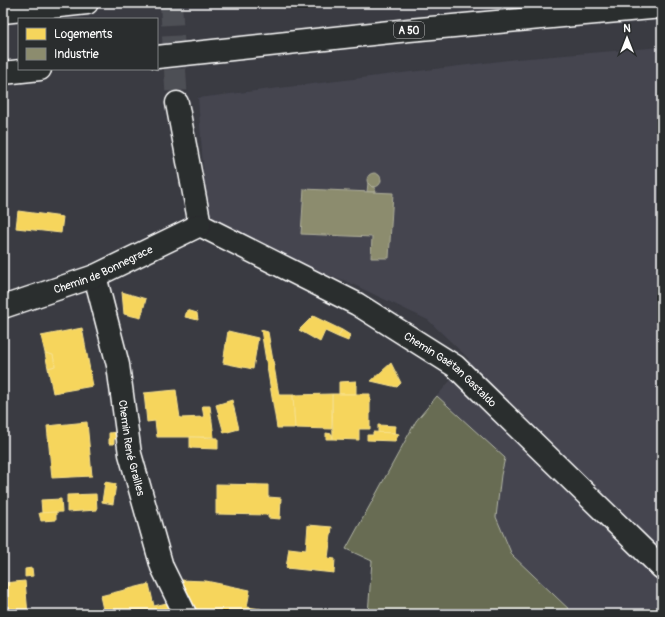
<svg xmlns="http://www.w3.org/2000/svg" width="665" height="617" font-family="Pangolin,sans-serif">
	<rect width="100%" height="100%" fill="#3a3b42"/>
	<filter id="ink" filterUnits="userSpaceOnUse"><feTurbulence type="fractalNoise" baseFrequency=".025" numOctaves="2"/><feDisplacementMap in="SourceGraphic" scale="8" xChannelSelector="R" yChannelSelector="G"/><feConvolveMatrix kernelMatrix="1 2 1 2 8 2 1 2 1" color-interpolation-filters="sRGB"/></filter>
	<g filter="url(#ink)">
		<polygon fill="#454550" points="662,47 662,614 574,614 512,555 496,517 501,475 505,458 437,396 469,359 428,320 346,281 252,249 214,229 206,206 198,98 517,59"/>
		<polygon fill="#676c52" stroke="#b3b6a8" points="437,396 505,458 501,475 496,517 512,555 574,614 368,614 372,561 346,549 416,421"/>
		<g fill="#f6d55c" stroke="#f9e28d">
			<polygon points="18,211 63,217 61,233 16,228"/>
			<polygon points="122,292 146,299 141,318 124,314"/>
			<polygon points="187,310 197,313 198,320 185,317"/>
			<polygon points="313,316 342,330 338,337 325,331 320,342 299,330"/>
			<polygon points="82,328 93,386 53,393 48,368 55,366 53,355 45,353 41,336"/>
			<polygon points="261,330 268,332 279,395 293,395 295,428 277,428"/>
			<polygon points="342,330 350,335 348,341 338,337"/>
			<polygon points="228,331 258,338 253,369 223,363"/>
			<polygon points="45,353 53,355 55,366 48,368"/>
			<polygon points="391,363 401,383 397,387 371,381"/>
			<polygon points="356,381 356,394 339,394 339,382"/>
			<polygon points="176,390 180,418 204,417 202,406 210,406 214,437 157,437 155,421 147,422 144,393"/>
			<polygon points="332,394 370,394 370,429 359,429 359,440 333,439"/>
			<polygon points="332,394 332,429 295,428 293,395"/>
			<polygon points="232,400 239,429 224,433 216,405"/>
			<polygon points="87,422 92,476 52,478 47,426"/>
			<polygon points="378,425 396,426 395,433 378,433"/>
			<polygon points="117,432 118,439 114,439 114,444 109,444 109,433"/>
			<polygon points="373,432 395,433 399,434 395,441 367,440 367,435 373,435"/>
			<polygon points="326,433 332,434 333,439 326,439"/>
			<polygon points="190,437 218,438 218,449 190,448"/>
			<polygon points="105,482 116,484 113,504 102,502"/>
			<polygon points="216,484 268,485 268,497 281,498 280,519 268,518 269,515 216,514"/>
			<polygon points="96,494 97,510 67,512 67,495"/>
			<polygon points="61,499 62,512 42,513 41,500"/>
			<polygon points="56,512 56,520 41,521 39,513"/>
			<polygon points="308,525 332,527 328,558 335,559 334,573 286,568 289,548 306,550"/>
			<polygon points="32,568 33,576 25,577 25,569"/>
			<polygon points="180,580 206,581 250,590 247,607 261,609 260,614 219,614 193,609 178,581"/>
			<polygon points="25,581 28,614 3,614 3,583"/>
			<polygon points="149,584 154,606 171,602 177,614 104,614 100,596"/>
		</g>
		<g fill="#8c8c6e" stroke="#aeae9a">
			<circle cx="374" cy="180" r="7"/>
			<polygon points="368,183 372,187 375,187 375,192 367,192"/>
			<polygon points="304,189 393,193 389,258 371,258 372,237 301,234"/>
		</g>
		<g fill="none" stroke-linecap="round" stroke-linejoin="round">
			<polyline stroke="#4e4f55" stroke-width="22" stroke-dasharray="22 11" stroke-linecap="butt" points="171,3 177,103"/>
			<g stroke="#fff" stroke-width="25">
				<g id="minor">
					<polyline points="177,103 200,225"/>
					<path id="s1" d="M200 225 357 304 455 366 662 568"/>
					<path id="s2" d="M95 276 118 365 130 454 162 567 185 614"/>
					<path id="s3" d="M3 307 95 276 200 225"/>
				</g>
			</g>
			<g stroke="#fff" stroke-width="25">
				<g id="motorway">
					<polyline points="3,12 87,3"/>
					<polyline points="157,57 409,30 662,7"/>
					<polyline points="3,73 40,69"/>
				</g>
			</g>
			<use href="#minor" stroke="#2a2d2e" stroke-width="22"/>
			<use href="#motorway" stroke="#2a2d2e" stroke-width="22"/>
		</g>
	</g>
	<g text-anchor="middle" stroke-width="4" stroke-linejoin="round" paint-order="stroke">
		<rect fill="#2a2d2e" stroke="#bfc0c0" stroke-width="1" x="394" y="22" width="30" height="16" rx="3"/>
		<g font-size="10" font-weight="bold" fill="#fff">
			<text x="409" y="34">A 50</text>
		</g>
		<g font-size="11" fill="#fff" stroke="#2a2d2e">
			<text dy="4" stroke="none"><textPath href="#s3" startOffset="107">Chemin de Bonnegrace</textPath></text>
			<text dy="4" stroke="none"><textPath href="#s1" startOffset="290">Chemin Gaëtan Gastaldo</textPath></text>
			<text dy="4" stroke="none"><textPath href="#s2" startOffset="176">Chemin René Grailles</textPath></text>
		</g>
	</g>
	<rect width="665" height="617" fill="none" stroke="#2a2d2e" stroke-width="16"/>
	<rect x="8" y="8" width="649" height="601" fill="none" stroke="#fff" stroke-width="1.5" filter="url(#ink)"/>
	<rect x="18" y="18" width="140" height="52" fill="#2a2d2e" stroke="#7f8182"/>
	<rect x="26" y="28" width="20" height="12" fill="#f6d55c" stroke="#7f8182"/>
	<text x="54" y="38" font-size="12" fill="#ffffff">Logements</text>
	<rect x="26" y="48" width="20" height="12" fill="#8c8c6e" stroke="#7f8182"/>
	<text x="54" y="58" font-size="12" fill="#ffffff">Industrie</text>
	<g transform="translate(627 38)" stroke="#2a2d2e" stroke-width="3" paint-order="stroke">
	<path d="M0-3L7 15L0 10L-7 15Z" fill="#ffffff"/>
	<text y="-6" font-size="11" font-weight="bold" text-anchor="middle" fill="#ffffff">N</text>
	</g>
</svg>
